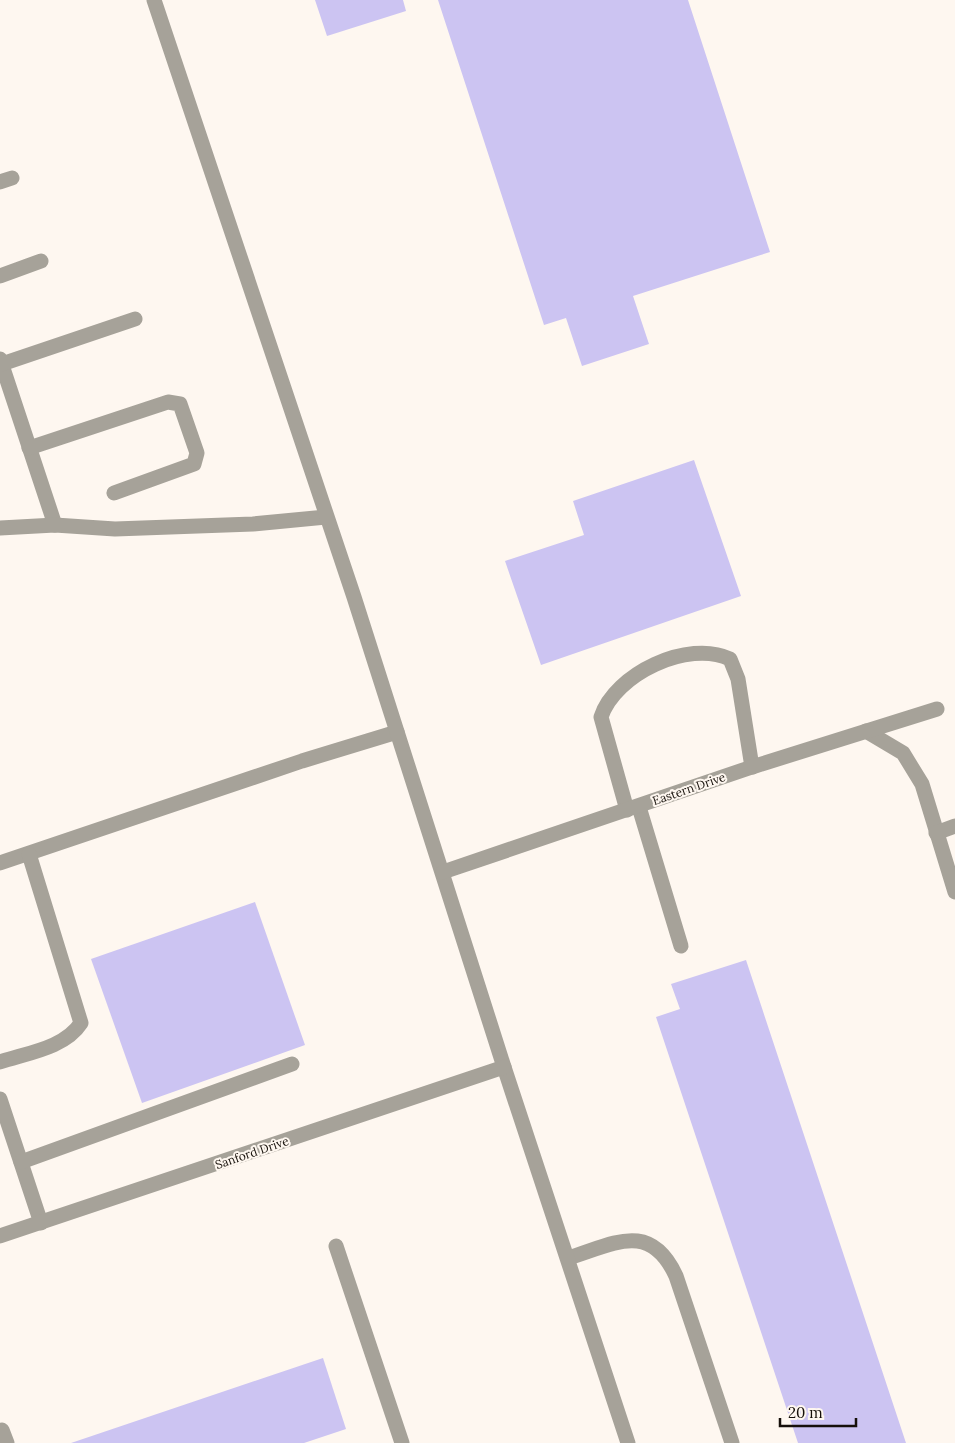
<svg xmlns="http://www.w3.org/2000/svg" width="955" height="1443" font-family="Lora,serif">
	<rect width="100%" height="100%" fill="#fef7f0"/>
	<g fill="#ccc4f2">
		<polygon points="315,0 403,0 406,11 327,36"/>
		<polygon points="438,0 688,0 770,252 633,296 649,344 582,366 566,318 544,325"/>
		<polygon points="694,460 741,596 541,665 505,561 584,535 573,501"/>
		<polygon points="255,902 305,1045 142,1103 91,959"/>
		<polygon points="746,960 906,1443 798,1443 656,1017 680,1009 671,984"/>
		<polygon points="323,1358 346,1429 304,1443 71,1443"/>
	</g>
	<g fill="none" stroke-linecap="round" stroke-linejoin="round">
		<g stroke="#a6a299" stroke-width="15">
			<polyline points="0,182 12,178"/>
			<polyline points="0,276 41,261"/>
			<polyline points="0,359 55,525"/>
			<polyline points="2,364 135,319"/>
			<polyline points="29,448 168,402 180,404 197,453 194,464 114,493"/>
			<polyline points="0,528 55,525 115,529 253,524 326,517"/>
			<polyline points="866,731 903,753 922,784 955,892"/>
			<polyline points="639,807 681,946"/>
			<path d="M627 810 601 717C615 674 688 639 730 659L738 679 752 767"/>
			<polyline points="936,833 955,826"/>
			<polyline points="0,863 302,761 397,732"/>
			<path d="M0 1062C27 1053 65 1048 81 1023L29 854"/>
			<polyline points="0,1099 41,1223"/>
			<polyline points="21,1162 292,1064"/>
			<polyline points="336,1246 402,1443"/>
			<path d="M568 1258C614 1244 650 1220 676 1276L732 1443"/>
			<polyline points="2,1430 7,1443"/>
		</g>
		<g stroke="#a6a299" stroke-width="15">
			<polyline points="154,0 354,597 504,1067 628,1443"/>
			<polyline points="443,872 752,767 937,709"/>
			<polyline points="0,1236 504,1067"/>
		</g>
	</g>
	<g text-anchor="middle" stroke-width="4" stroke-linejoin="round" paint-order="stroke">
		<g font-size="12" fill="#16100a" stroke="#fef7f0">
			<text transform="translate(689 789) rotate(-19)" y="4">Eastern Drive</text>
			<text transform="translate(252 1153) rotate(-19)" y="4">Sanford Drive</text>
		</g>
	</g>
	<path d="M780 1418v8h76v-8" fill="none" stroke="#16100a" stroke-width="2.5"/>
	<text x="788" y="1418" font-size="15" fill="#16100a" stroke="#fef7f0" stroke-width="4" paint-order="stroke">20 m</text>
</svg>
